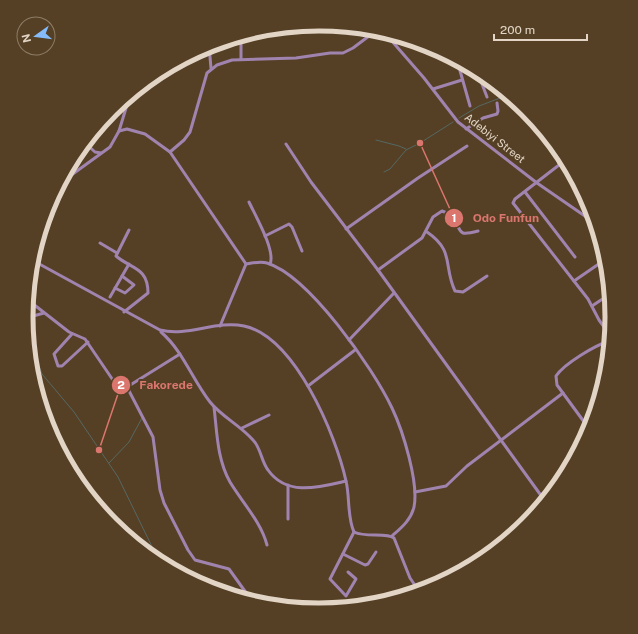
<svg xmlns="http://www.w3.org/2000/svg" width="638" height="634" font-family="'Public Sans',sans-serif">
	<rect width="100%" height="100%" fill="#554025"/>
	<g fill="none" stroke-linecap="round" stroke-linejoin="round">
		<g stroke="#556863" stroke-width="1">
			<polyline points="459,118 479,106 508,95"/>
			<polyline points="376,140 399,146 406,149"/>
			<polyline points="384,172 390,169 406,150 420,143 453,122"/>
			<polyline points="29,345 34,352 42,374 74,412 118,477 160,563"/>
			<polyline points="109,463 129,442 142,418"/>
		</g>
		<g stroke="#a084af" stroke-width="3">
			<polyline points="384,32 424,78 458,122 537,183 595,223"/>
			<polyline points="241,36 241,59"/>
			<polyline points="390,39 396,36"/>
			<polyline points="420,43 422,48"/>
			<polyline points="209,46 211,68"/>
			<polyline points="457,60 470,106"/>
			<polyline points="477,71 487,97"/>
			<polyline points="433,89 462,80"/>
			<polyline points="532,117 534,119"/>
			<polyline points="540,126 558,160 559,165 515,199 513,203 588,299 599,320 610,335"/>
			<polyline points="466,129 483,118 497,114 498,111 497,103"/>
			<polyline points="119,131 127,129 145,134 170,152 246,264"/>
			<polyline points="85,143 95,152 101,153"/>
			<polyline points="286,144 311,182 378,270 545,501"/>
			<polyline points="170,152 184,140 190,132 207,73 217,65 232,60 296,58 330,53 343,53 353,48 377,30"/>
			<polyline points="558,160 564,157"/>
			<polyline points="59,184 110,147 119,131 130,95"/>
			<polyline points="525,192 575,257"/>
			<path d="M249 202C255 215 276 251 270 264"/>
			<polyline points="346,229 418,178 467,146"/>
			<path d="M427 232C455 251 443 266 455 291L463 292 487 276"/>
			<polyline points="265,236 289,224 292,227 302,251"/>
			<polyline points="100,243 117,253"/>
			<path d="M32 260 160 330C188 337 216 320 244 326 295 337 336 435 346 481 350 497 347 517 354 532 366 538 386 532 394 538L410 578 419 591"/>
			<path d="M378 270 422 238 433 217 442 211 452 215C463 231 455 237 478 231"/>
			<polyline points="574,281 606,259"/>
			<polyline points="115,288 125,293 134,285 122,276"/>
			<polyline points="110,297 129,264"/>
			<polyline points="28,300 69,332 85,339 119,389 127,387 180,354"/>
			<polyline points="592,306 610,294"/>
			<path d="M124 312 148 293C148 267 131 269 116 256L129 230"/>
			<polyline points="26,318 44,313"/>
			<path d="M220 326 246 264C253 263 260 261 267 263 309 276 373 368 392 408 403 431 419 483 414 507 411 520 401 528 392 536"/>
			<path d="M161 332C183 351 192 379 210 402 222 417 240 425 253 440 261 448 261 461 268 470 287 497 320 487 346 481"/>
			<polyline points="72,334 54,354 58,366 62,366 88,342"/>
			<polyline points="349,340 394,293"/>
			<polyline points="308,386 355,350"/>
			<polyline points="127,387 153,437 160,490 164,503 188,550 195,560 229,569 252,601"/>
			<path d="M214 407C217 432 217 459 230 482 242 502 261 522 267 545"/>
			<polyline points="242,428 269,415"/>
			<path d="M590 430 557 385 556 376C564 364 595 345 610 341"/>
			<polyline points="415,492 446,486 467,466 563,393"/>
			<polyline points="288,519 288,485"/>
			<polyline points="343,554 365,565 368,564 376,552"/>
			<polyline points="348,572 356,579 346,596 330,579 354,532"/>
		</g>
	</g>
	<g text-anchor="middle" stroke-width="4" stroke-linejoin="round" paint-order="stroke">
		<g font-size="11" fill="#e2d5c6" stroke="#554025">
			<text transform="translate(495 138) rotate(38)" y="4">Adebiyi Street</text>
		</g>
	</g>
	<path d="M0 0H638V634H0ZM33 317a286 286 0 1 1 572 0a286 286 0 1 1-572 0Z" fill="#554025" fill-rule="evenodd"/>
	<path fill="none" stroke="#e2d5c6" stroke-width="5" d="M33 317a286 286 0 1 1 572 0a286 286 0 1 1-572 0Z"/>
	<path fill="none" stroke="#db766f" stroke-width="1.5" d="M420 143L454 218M99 450L121 385"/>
	<g fill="#db766f" stroke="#554025" stroke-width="1.5">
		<circle cx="420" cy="143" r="4"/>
		<circle cx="99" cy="450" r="4"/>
		<circle cx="454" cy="218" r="10"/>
		<circle cx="121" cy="385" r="10"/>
	</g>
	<g font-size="12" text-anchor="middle" font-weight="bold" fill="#fff">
		<text x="454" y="222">1</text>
		<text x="121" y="389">2</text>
	</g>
	<g font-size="12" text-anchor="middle" font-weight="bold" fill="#db766f" stroke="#554025" stroke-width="4" stroke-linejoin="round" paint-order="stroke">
		<text x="506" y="222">Odo Funfun</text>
		<text x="166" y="389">Fakorede</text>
	</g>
	<g transform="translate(36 36) rotate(256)"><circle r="19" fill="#554025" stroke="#8d7c65"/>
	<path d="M0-3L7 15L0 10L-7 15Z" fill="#85bbfb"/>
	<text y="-6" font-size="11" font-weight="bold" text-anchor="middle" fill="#e2d5c6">N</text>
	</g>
	<path d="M494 34v6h93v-6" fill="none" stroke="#e2d5c6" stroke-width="2"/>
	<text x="500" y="34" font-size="12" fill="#e2d5c6" stroke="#554025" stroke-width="3" paint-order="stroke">200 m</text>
</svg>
